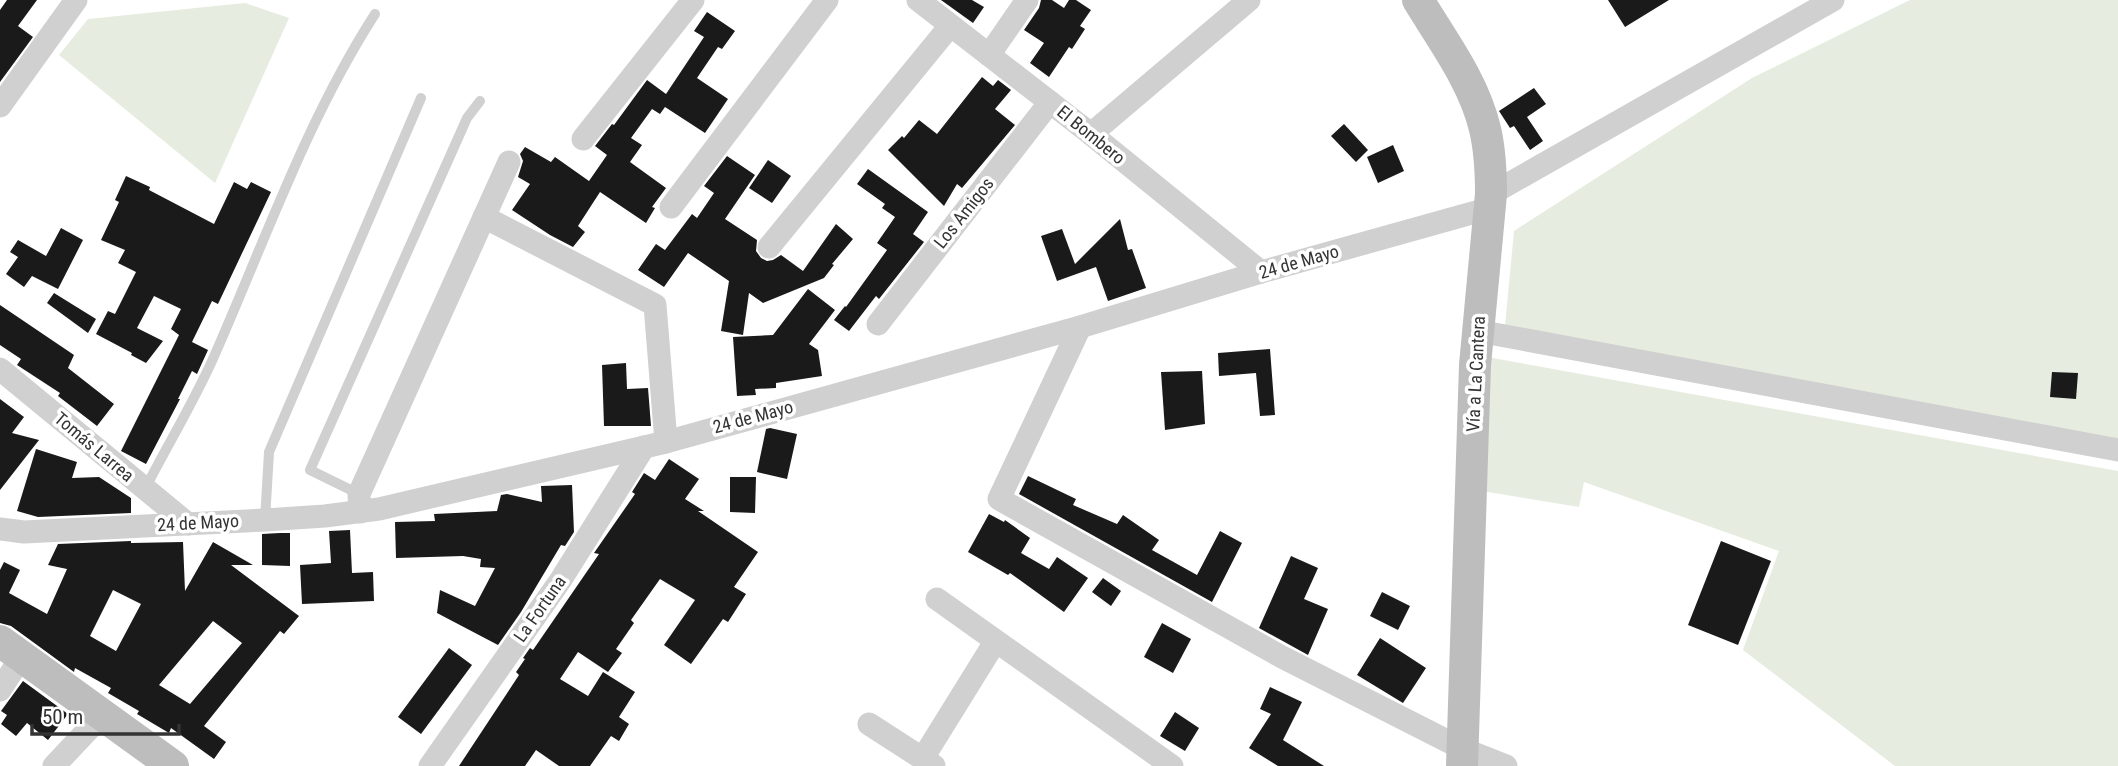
<svg xmlns="http://www.w3.org/2000/svg" width="2118" height="766" font-family="'Roboto Condensed',sans-serif">
	<rect width="100%" height="100%" fill="#fff"/>
	<g fill="#e6ecdf">
		<polygon points="1910,0 2118,0 2118,439 1505,326 1514,231 1752,78"/>
		<polygon points="245,3 289,18 215,183 59,55 88,19"/>
		<polygon points="1487,357 2118,471 2118,766 1895,766 1743,650 1779,551 1584,482 1579,507 1482,491"/>
	</g>
	<g fill="#1a1a1a" fill-rule="evenodd">
		<polygon points="7,0 37,0 18,26 33,37 0,82 0,10"/>
		<polygon points="941,0 972,0 984,7 973,23"/>
		<polygon points="1041,0 1052,0 1064,8 1069,0 1076,0 1091,10 1080,26 1085,29 1072,49 1069,47 1049,77 1030,63 1044,43 1024,30 1039,8"/>
		<polygon points="1608,0 1669,0 1625,27"/>
		<polygon points="707,12 735,31 722,49 718,47 697,78 728,99 705,133 665,107 660,114 652,109 631,138 642,145 630,162 666,188 652,207 655,208 646,223 600,192 578,226 585,232 573,247 550,235 512,210 530,184 518,177 523,161 520,154 525,147 551,162 555,157 589,181 607,155 595,146 612,124 614,125 647,80 666,94 704,37 694,31"/>
		<polygon points="982,77 993,86 998,80 1011,90 995,109 1015,125 962,188 957,184 944,206 888,150 902,136 904,138 919,120 937,134"/>
		<polygon points="1534,88 1546,104 1527,117 1543,141 1530,150 1514,126 1510,128 1499,111"/>
		<polygon points="1344,124 1368,150 1356,162 1331,136"/>
		<polygon points="1393,145 1404,171 1378,183 1367,157"/>
		<polygon points="727,156 755,175 725,219 757,240 756,251 761,258 767,261 773,260 781,255 803,271 836,224 853,239 832,264 834,265 824,278 763,303 749,293 743,335 721,331 729,281 688,253 664,287 638,270 656,244 665,250 692,214 697,218 714,193 704,186"/>
		<polygon points="768,160 791,176 772,203 749,188"/>
		<polygon points="868,169 928,212 913,234 924,242 879,299 876,296 849,331 834,320 845,306 846,307 887,250 877,243 895,217 882,208 885,204 857,184"/>
		<polygon points="126,176 150,187 149,190 214,224 234,182 247,189 251,182 271,192 218,304 212,301 192,342 208,350 197,374 192,371 178,399 180,399 146,464 121,451 179,335 171,329 181,309 154,296 137,328 163,341 146,363 131,355 132,353 96,334 108,311 115,314 136,272 118,263 125,250 101,240 119,202 115,200"/>
		<polygon points="1120,219 1128,250 1132,249 1146,288 1108,301 1096,267 1057,281 1041,236 1062,229 1075,264"/>
		<polygon points="61,228 83,240 58,289 32,276 24,287 6,274 18,257 10,252 18,240 46,256"/>
		<polygon points="808,289 835,310 809,344 818,350 822,376 776,383 776,388 755,389 756,395 737,396 733,337 773,335"/>
		<polygon points="54,293 96,319 88,333 47,303"/>
		<polygon points="0,305 74,355 68,368 114,404 97,426 58,396 60,393 17,365 21,359 0,345"/>
		<polygon points="1270,349 1275,415 1260,416 1256,373 1219,376 1218,353"/>
		<polygon points="626,363 627,389 648,388 651,426 604,426 602,365"/>
		<polygon points="1202,371 1205,424 1165,430 1161,372"/>
		<polygon points="2052,372 2078,373 2076,399 2050,397"/>
		<polygon points="0,399 24,417 12,433 39,440 0,490"/>
		<polygon points="770,428 797,434 787,479 757,472 766,429"/>
		<polygon points="36,449 77,462 72,478 99,477 131,498 131,513 38,517 17,511"/>
		<polygon points="669,459 699,479 685,499 704,511 698,511 758,552 734,587 746,594 728,622 723,619 691,664 664,645 695,600 660,579 631,620 634,623 616,649 622,653 608,672 578,652 560,679 588,696 603,672 635,692 619,717 629,724 619,741 611,736 590,766 559,766 536,750 525,766 459,766 519,675 516,672 525,659 523,658 530,648 533,650 599,554 594,553 635,494 632,492 644,473 655,480"/>
		<polygon points="1028,476 1076,499 1073,505 1117,524 1123,515 1159,540 1152,550 1197,575 1220,531 1242,543 1212,602 1019,494"/>
		<polygon points="730,477 756,477 755,513 730,512"/>
		<polygon points="572,485 574,532 565,546 561,545 521,612 498,645 437,613 440,590 475,606 495,568 480,567 481,559 463,556 396,558 395,522 435,521 434,514 497,511 501,495 507,494 542,502 541,486"/>
		<polygon points="989,514 1004,522 1005,520 1030,538 1021,553 1049,569 1057,557 1088,578 1064,612 1010,573 1008,575 968,552"/>
		<polygon points="350,530 352,573 373,572 374,601 302,604 300,565 331,563 329,531"/>
		<polygon points="280,533 290,533 290,566 262,565 262,534"/>
		<path d="M131 541V543L183 542 185 591 213 542 253 565H231L299 616 284 634 280 631 204 726 226 742 214 759 171 728 169 733 137 714 139 711 108 693 111 688 75 668 74 672 11 626 0 623V570L4 562 20 570 9 593 47 614 67 569 48 565 58 544ZM113 590 141 604 116 651 90 636ZM213 621 242 643 190 704 159 685Z"/>
		<polygon points="1721,541 1771,561 1738,645 1688,625"/>
		<polygon points="1291,556 1318,568 1304,599 1328,609 1308,655 1259,628"/>
		<polygon points="1103,578 1121,591 1111,606 1092,592"/>
		<polygon points="1382,592 1410,606 1398,630 1370,616"/>
		<polygon points="1162,623 1191,639 1173,673 1144,657"/>
		<polygon points="1380,638 1426,668 1403,703 1357,675"/>
		<polygon points="449,648 472,665 421,734 398,717"/>
		<polygon points="23,681 68,714 48,740 27,723 16,736 1,724 7,715 1,711"/>
		<polygon points="1270,687 1302,702 1283,740 1324,766 1278,766 1249,748 1271,714 1260,709"/>
		<polygon points="1175,712 1199,728 1185,751 1160,736"/>
	</g>
	<g fill="none" stroke-linecap="round" stroke-linejoin="round">
		<g stroke="#d0d0d0" stroke-width="10">
			<path d="M145 489C167 446 192 405 212 361 264 244 306 121 375 14"/>
			<polyline points="359,494 310,470 467,118 480,101"/>
			<polyline points="265,520 269,452 421,98"/>
		</g>
		<g stroke="#d0d0d0" stroke-width="23">
			<polyline points="918,0 1091,134 1261,272"/>
			<polyline points="989,55 1027,0"/>
			<polyline points="0,106 76,0"/>
			<polyline points="1091,134 1249,0"/>
			<polyline points="583,139 693,0"/>
			<polyline points="671,207 827,0"/>
			<polyline points="484,217 655,305 666,442"/>
			<polyline points="769,247 950,26"/>
			<polyline points="878,324 1050,102"/>
			<polyline points="1080,327 999,499 1282,657 1463,749 1506,766"/>
			<polyline points="1478,331 2118,450"/>
			<polyline points="0,369 188,524"/>
			<polyline points="360,512 359,494 509,162"/>
			<polyline points="0,529 24,532 265,520 325,516 379,509 666,442 1080,327 1261,272 1490,208 1491,194 1833,0"/>
			<polyline points="937,599 1172,766"/>
			<polyline points="0,690 22,656"/>
			<polyline points="869,724 934,766"/>
			<polyline points="923,758 995,642"/>
			<polyline points="54,766 103,714"/>
			<polyline points="430,766 560,581 644,447"/>
		</g>
		<g stroke="#bdbdbd" stroke-width="32">
			<path d="M1418 0C1443 41 1474 82 1485 129 1490 150 1491 172 1491 194L1475 365 1462 766"/>
			<polyline points="0,641 173,766"/>
		</g>
	</g>
	<g text-anchor="middle" stroke-width="7" stroke-linejoin="round" paint-order="stroke">
		<g font-size="18" fill="#333" stroke="#fff">
			<text transform="translate(1091 135) rotate(39)" y="6">El Bombero</text>
			<text transform="translate(964 213) rotate(-52)" y="6">Los Amigos</text>
			<text transform="translate(1299 262) rotate(-16)" y="6">24 de Mayo</text>
			<text transform="translate(1476 374) rotate(-87)" y="6">Vía a La Cantera</text>
			<text transform="translate(753 417) rotate(-15)" y="6">24 de Mayo</text>
			<text transform="translate(94 447) rotate(40)" y="6">Tomás Larrea</text>
			<text transform="translate(198 523) rotate(-3)" y="6">24 de Mayo</text>
			<text transform="translate(540 609) rotate(-55)" y="6">La Fortuna</text>
		</g>
	</g>
	<path d="M32 724v10h147v-10" fill="none" stroke="#333333" stroke-width="3.5"/>
	<text x="42" y="724" font-size="21" fill="#333333" stroke="#ffffff" stroke-width="5" paint-order="stroke">50 m</text>
</svg>
